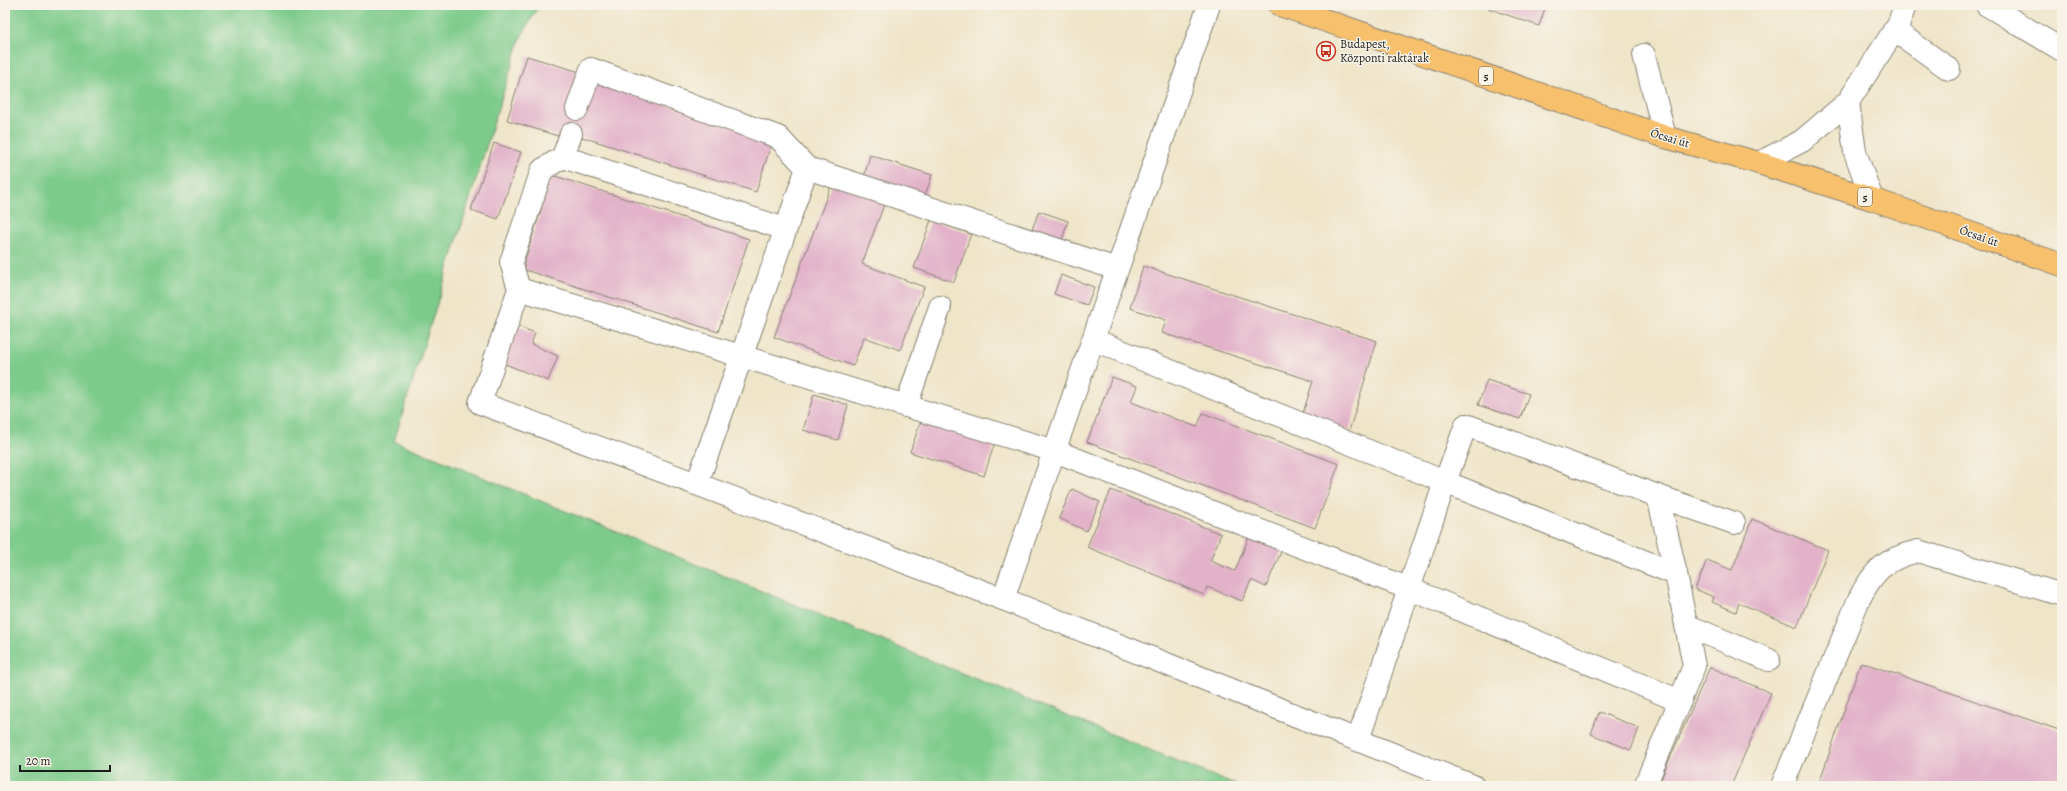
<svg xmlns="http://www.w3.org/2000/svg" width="2067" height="791" font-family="Alegreya,serif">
	<rect width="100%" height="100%" fill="#f7f3e8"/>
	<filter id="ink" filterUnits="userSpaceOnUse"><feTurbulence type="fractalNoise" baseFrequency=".025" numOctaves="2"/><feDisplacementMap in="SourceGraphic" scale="8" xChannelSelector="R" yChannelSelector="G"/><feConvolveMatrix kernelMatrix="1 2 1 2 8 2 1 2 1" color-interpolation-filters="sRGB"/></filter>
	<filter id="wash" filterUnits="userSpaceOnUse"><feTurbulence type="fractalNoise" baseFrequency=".012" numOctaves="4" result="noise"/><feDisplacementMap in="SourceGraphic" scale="16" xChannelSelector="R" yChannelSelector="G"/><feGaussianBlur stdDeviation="0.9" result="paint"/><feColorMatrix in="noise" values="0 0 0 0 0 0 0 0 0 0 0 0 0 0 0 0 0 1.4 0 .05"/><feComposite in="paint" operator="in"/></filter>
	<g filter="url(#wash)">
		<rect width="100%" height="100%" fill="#efe5c9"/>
		<polygon fill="#7dcb8b" stroke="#4c7454" points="5,5 539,5 520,39 394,441 1238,786 5,786"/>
		<g id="blocks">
			<g fill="#e2b2c9">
				<polygon points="1479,5 1546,5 1539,26"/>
				<polygon points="527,56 583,73 592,81 773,139 756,192 563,131 561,137 507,120"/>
				<polygon points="494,143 521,152 498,219 471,210"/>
				<polygon points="870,155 932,175 925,196 864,177"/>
				<polygon points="552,175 749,239 718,332 522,269"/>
				<polygon points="832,183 885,202 862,264 924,287 900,350 864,337 853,366 774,337"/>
				<polygon points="1039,211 1068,221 1061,243 1031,232"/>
				<polygon points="931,220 971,234 954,282 914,268"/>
				<polygon points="1143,266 1377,341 1349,431 1302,416 1313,381 1162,333 1166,320 1130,308"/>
				<polygon points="1061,275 1094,287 1087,305 1054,294"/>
				<polygon points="515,325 535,333 531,344 558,356 548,381 500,362"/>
				<polygon points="1112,377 1137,386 1131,402 1197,427 1203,413 1339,464 1315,528 1087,442"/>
				<polygon points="1487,380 1529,394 1520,419 1478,405"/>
				<polygon points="814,394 848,405 838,440 803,430"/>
				<polygon points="922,418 995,442 984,476 910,452"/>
				<polygon points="1072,489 1100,502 1086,531 1059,518"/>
				<polygon points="1111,490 1221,534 1210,561 1235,571 1250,534 1283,547 1266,587 1251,580 1242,601 1207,587 1204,595 1087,547"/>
				<polygon points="1752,519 1828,550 1797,627 1739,603 1736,612 1712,602 1714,597 1695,589 1707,560 1732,570"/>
				<polygon points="1861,662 2062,731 2062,786 1818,786"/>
				<polygon points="1710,667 1771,693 1731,786 1658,786"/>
				<polygon points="1599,712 1639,728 1631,750 1591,734"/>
			</g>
		</g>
	</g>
	<g filter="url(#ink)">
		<use href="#blocks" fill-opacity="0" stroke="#868072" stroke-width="1"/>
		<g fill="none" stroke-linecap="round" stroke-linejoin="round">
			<g stroke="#868072" stroke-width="24">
				<g id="minor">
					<polyline points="1987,5 2062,50"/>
					<polyline points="1894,30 1949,69"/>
					<polyline points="1644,55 1665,137"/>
					<polyline points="1848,102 1855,152 1872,199"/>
					<polyline points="577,109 591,69 778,137 807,168 1117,269"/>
					<polyline points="571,134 563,157 542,170 511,262 519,289 480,403 1003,599 1473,786"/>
					<polyline points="563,157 785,229"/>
					<polyline points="1759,163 1802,141 1848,102 1899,23 1905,5"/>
					<polyline points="519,289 1055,451 1410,589 1680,701"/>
					<polyline points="1094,340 1445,482 1466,425 1658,496 1676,574 1694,666 1645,786"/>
					<polyline points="906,406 940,307"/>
					<polyline points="697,484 807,168"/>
					<polyline points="1658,496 1734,523"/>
					<polyline points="1003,599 1209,5"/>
					<polyline points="1686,625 1769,660"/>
					<polyline points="1358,740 1445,482 1676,574"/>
					<path d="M1782 786 1859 599C1874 570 1885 559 1918 551L2062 595"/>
				</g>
			</g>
			<g stroke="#868072" stroke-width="24">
				<polyline id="major" points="1280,5 1665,137 1759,163 1872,199 2062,265"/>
			</g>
			<use href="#minor" stroke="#fff" stroke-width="22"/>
			<use href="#major" stroke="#f7c06c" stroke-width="22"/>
		</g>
	</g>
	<defs>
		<g id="bus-ring" transform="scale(1)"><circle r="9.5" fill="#f7f3e8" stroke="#c8321e" stroke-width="1.5"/><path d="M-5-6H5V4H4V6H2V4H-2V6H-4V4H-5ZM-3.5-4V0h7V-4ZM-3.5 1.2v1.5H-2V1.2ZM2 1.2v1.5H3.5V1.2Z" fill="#c8321e"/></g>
	</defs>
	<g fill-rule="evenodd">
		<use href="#bus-ring" x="1326" y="51"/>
	</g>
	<g text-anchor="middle" stroke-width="3" stroke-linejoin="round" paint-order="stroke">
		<g fill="#f7f3e8" stroke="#5e5c59" stroke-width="1">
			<rect x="1479" y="67" width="14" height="18" rx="3"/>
			<rect x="1858" y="188" width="14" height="18" rx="3"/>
		</g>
		<g font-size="11" font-weight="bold" fill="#1c1c1c">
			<text x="1486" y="80">5</text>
			<text x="1865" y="201">5</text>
		</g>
		<g font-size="12" fill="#1c1c1c" stroke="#f7f3e8" text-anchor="start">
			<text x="1340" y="48">Budapest,<tspan x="1340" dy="14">Központi raktárak</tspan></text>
		</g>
		<g font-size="12" fill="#1c1c1c" stroke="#f7f3e8">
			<text transform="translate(1670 138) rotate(17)" y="4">Ócsai út</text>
			<text transform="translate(1979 236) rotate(19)" y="4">Ócsai út</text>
		</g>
	</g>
	<rect width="2067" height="791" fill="none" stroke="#f7f3e8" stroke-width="20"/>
	<path d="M20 765v6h90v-6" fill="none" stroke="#1c1c1c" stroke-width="2"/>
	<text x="26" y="765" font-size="12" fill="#1c1c1c" stroke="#f7f3e8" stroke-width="3" paint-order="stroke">20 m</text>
</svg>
